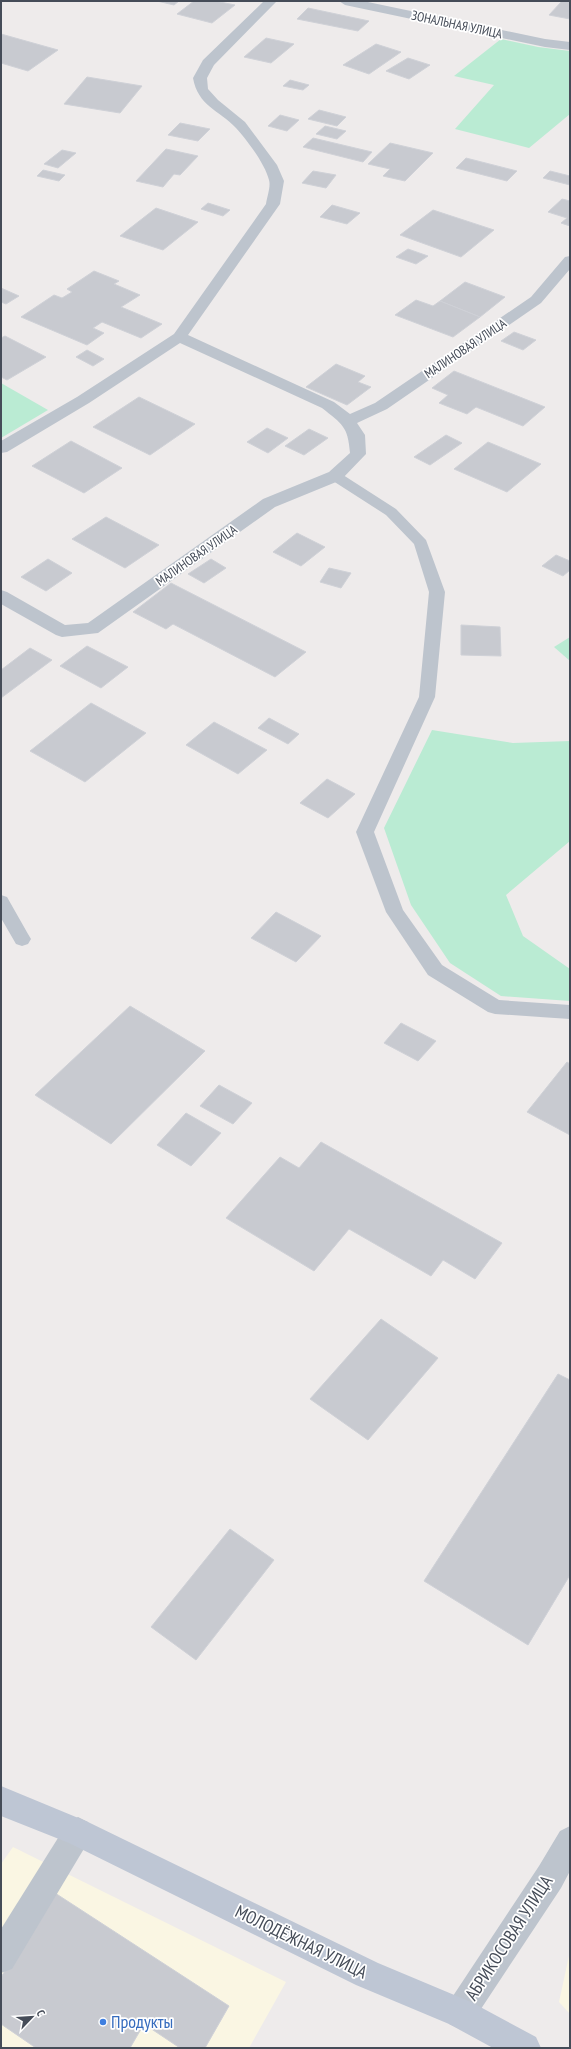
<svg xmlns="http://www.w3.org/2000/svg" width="571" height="2049" font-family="'PT Sans Narrow',sans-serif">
	<rect width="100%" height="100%" fill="#eeebeb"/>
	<g fill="#faf6e3">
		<polygon points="13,1847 286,1982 249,2048 1,2048 1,1864"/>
		<polygon points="570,1951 570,2014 559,2002"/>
	</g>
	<g fill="#baebd3">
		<polygon points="501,39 538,47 570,51 570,114 529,148 455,129 494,85 454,76"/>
		<polygon points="1,383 48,410 1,438"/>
		<polygon points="570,637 570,661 554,647"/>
		<polygon points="432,730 513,743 570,741 570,841 506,895 523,936 570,969 570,1001 501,996 450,963 411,905 384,828"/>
	</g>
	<g fill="#c8cad0" stroke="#cfd1d7">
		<polygon points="157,1 179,1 174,5"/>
		<polygon points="194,1 215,1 235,5 212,23 177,14"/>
		<polygon points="562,1 570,2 570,19 549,15"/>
		<polygon points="308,8 369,21 358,31 297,19"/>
		<polygon points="1,34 58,50 28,71 1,63"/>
		<polygon points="266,38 294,44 271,63 244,57"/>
		<polygon points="376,44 401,52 369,74 343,65"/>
		<polygon points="408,58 430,65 409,79 386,71"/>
		<polygon points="87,77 142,86 120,113 64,104"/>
		<polygon points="290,80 309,85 303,90 283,86"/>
		<polygon points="319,110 346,117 337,126 308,119"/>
		<polygon points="280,115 299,120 287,131 268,126"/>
		<polygon points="180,123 210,129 198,141 168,135"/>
		<polygon points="325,126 346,131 337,139 316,134"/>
		<polygon points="313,138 372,152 363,162 303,147"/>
		<polygon points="390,143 433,153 405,181 383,176 390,169 368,164"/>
		<polygon points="166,149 198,156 180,175 174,174 163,187 136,181"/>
		<polygon points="62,150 76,153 58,168 44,164"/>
		<polygon points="466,158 517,171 507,181 456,168"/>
		<polygon points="43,170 65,175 59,181 37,176"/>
		<polygon points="313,171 336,175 326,188 302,183"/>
		<polygon points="550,171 570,176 570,185 543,178"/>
		<polygon points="562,199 570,201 570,226 561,223 567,218 548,212"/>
		<polygon points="208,203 230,210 223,216 201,209"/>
		<polygon points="332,205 360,213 347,224 320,217"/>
		<polygon points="156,208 198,222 163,250 120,236"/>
		<polygon points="433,210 494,230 461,257 400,235"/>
		<polygon points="408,249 428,256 416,264 396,257"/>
		<polygon points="94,271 119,281 114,284 140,295 121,307 162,324 141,338 102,322 93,328 104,333 87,345 21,317 54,295 62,298 72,292 67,289"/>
		<polygon points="465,282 505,297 480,317 440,301"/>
		<polygon points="1,288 19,296 6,304 1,302"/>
		<polygon points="416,300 433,306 440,301 480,317 453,337 395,315"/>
		<polygon points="514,332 536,340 523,350 501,341"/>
		<polygon points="5,336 46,357 7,380 1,377 1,338"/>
		<polygon points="87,350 104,359 93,366 76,357"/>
		<polygon points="336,364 365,376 358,382 371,387 347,405 306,387"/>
		<polygon points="454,371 545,407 523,426 476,407 467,414 439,403 448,395 432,388"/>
		<polygon points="139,397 195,424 150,455 93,427"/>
		<polygon points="267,428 288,438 268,453 247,442"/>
		<polygon points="309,429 328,438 304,455 285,446"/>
		<polygon points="446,435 462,443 430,465 414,457"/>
		<polygon points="71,441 122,468 84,493 32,466"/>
		<polygon points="488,442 541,464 507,492 454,469"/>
		<polygon points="106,517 159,545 125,568 72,539"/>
		<polygon points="297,533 325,547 301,566 273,552"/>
		<polygon points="556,555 570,561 570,570 563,576 542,566"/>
		<polygon points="48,559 72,573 46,591 21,577"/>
		<polygon points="211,559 226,568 204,583 188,574"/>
		<polygon points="329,568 351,573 341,588 320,582"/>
		<polygon points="171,583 306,652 275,677 173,624 166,629 133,612"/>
		<polygon points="461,625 500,627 501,656 461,655"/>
		<polygon points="87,646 128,667 101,688 60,666"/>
		<polygon points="30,648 52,660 1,698 1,670"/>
		<polygon points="91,703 146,733 85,782 30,751"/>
		<polygon points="269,718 299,734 288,744 258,728"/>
		<polygon points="214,722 267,750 238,774 186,745"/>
		<polygon points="327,779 355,794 328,818 300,803"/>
		<polygon points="276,912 321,936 296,962 251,938"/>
		<polygon points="130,1006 205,1051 111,1144 35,1095"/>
		<polygon points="401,1023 436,1041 418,1061 384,1043"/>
		<polygon points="567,1062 570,1064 570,1135 527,1112"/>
		<polygon points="219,1085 252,1103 233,1124 200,1106"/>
		<polygon points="186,1113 221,1133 191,1166 157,1145"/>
		<polygon points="321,1142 502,1243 475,1279 443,1260 431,1276 349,1229 314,1271 226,1218 280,1157 299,1168"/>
		<polygon points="381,1319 438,1358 368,1440 310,1399"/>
		<polygon points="558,1374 570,1380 570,1575 528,1645 424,1581"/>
		<polygon points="230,1529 274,1560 196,1660 151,1627"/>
		<polygon points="55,1893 229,2006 205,2048 180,2048 144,2024 130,2048 36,2048 1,2024 1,1977"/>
	</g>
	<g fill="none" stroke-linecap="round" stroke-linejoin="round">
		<g fill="#bdc4cd" fill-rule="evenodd">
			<polygon points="335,472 340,473 396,509 426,540 445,592 435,697 374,832 403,910 442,965 499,1000 570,1005 570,1019 495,1014 488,1012 428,975 386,912 356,832 419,697 429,592 414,544 386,515 330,479 328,476 330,473"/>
			<polygon points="1,895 7,897 28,934 31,939 28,944 22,946 16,944 1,918"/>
		</g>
		<g fill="#bdc4cd" fill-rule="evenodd">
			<path d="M264 1H277L214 65 207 78 208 89 218 100 245 122 277 165 284 181 280 204 188 335 334 402 350 414 375 403 531 297 565 257 570 256V269L541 303 387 409 357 423 365 435 366 454 341 480 275 507 98 633 62 637 56 635 1 604V590L7 592 65 625 88 623 263 499 329 472 350 453C348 426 342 424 322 408L180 343 89 403 7 452 1 453V441L77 397 174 334 266 204C267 197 271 186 269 180 265 164 247 140 236 128 219 110 198 106 193 78L203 60Z"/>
			<polygon points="339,1 363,1 545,39 570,42 570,50 545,47 345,5"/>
			<polygon points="78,1817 88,1822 93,1832 88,1842 12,1969 1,1973 1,1929 68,1822"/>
			<polygon points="570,1826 570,1871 561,1888 471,2024 460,2029 449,2024 444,2013 449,2002 539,1866 560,1831"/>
		</g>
		<polygon fill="#bec6d4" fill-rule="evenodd" points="1,1786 88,1822 378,1963 471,2002 536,2037 541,2048 493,2048 449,2024 356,1985 69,1843 1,1816"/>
	</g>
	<circle fill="#3f7fe0" stroke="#fff" stroke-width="1.5" cx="103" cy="2022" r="4"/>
	<g text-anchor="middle" stroke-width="3.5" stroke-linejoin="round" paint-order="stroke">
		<g font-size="13" fill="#454c58" stroke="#fff">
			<text transform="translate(457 24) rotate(12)" y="5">ЗОНАЛЬНАЯ УЛИЦА</text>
			<text transform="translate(465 348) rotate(-34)" y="5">МАЛИНОВАЯ УЛИЦА</text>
			<text transform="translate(196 555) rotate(-35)" y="5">МАЛИНОВАЯ УЛИЦА</text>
		</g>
		<g font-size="18" fill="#454c58" stroke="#fff">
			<text transform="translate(509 1938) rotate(-57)" y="6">АБРИКОСОВАЯ УЛИЦА</text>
			<text transform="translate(301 1942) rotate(26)" y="6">МОЛОДЁЖНАЯ УЛИЦА</text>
		</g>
		<g font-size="18" fill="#366cbe" stroke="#fff" text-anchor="start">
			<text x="111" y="2028">Продукты</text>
		</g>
	</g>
	<rect width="571" height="2049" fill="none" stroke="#454c58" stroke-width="4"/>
	<g transform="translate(32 2017) rotate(65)" stroke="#ffffff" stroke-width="3" paint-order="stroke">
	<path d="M0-3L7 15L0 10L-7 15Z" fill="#454c58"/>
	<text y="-6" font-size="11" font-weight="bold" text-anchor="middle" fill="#454c58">С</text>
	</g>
</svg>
